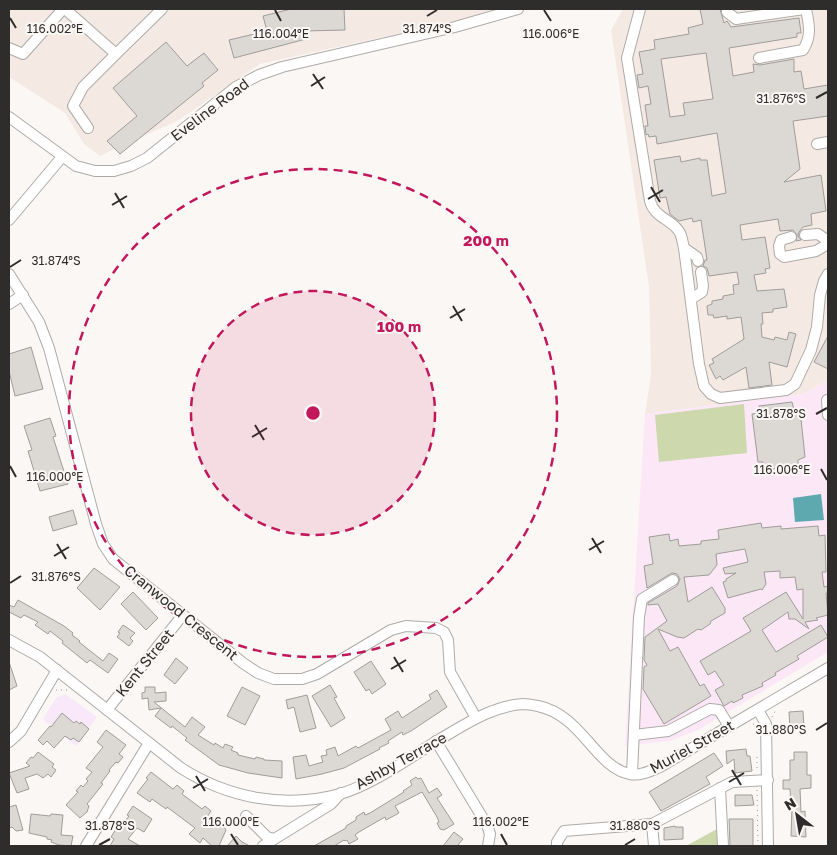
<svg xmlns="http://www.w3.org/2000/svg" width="837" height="855" font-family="'Golos Text',sans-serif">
	<rect width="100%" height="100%" fill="#fbf7f5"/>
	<polygon fill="#f9e8fa" points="65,694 97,717 76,746 43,719 56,698"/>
	<g fill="#f5eae3">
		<polygon points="9,9 511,9 260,64 179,120 100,156 84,144 65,113 9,77"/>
		<polygon points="623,9 828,9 828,380 803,394 645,414 651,373 649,287 611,30"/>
	</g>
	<polygon fill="#fce7f7" points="828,380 828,652 698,730 670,741 625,746 645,414 803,394"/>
	<g fill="#cdd8ac">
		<polygon points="744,404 747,453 659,462 655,415"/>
		<polygon points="717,829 717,846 686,846"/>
	</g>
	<polygon fill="#5ea8b0" points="821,494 824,520 795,522 793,498"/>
	<g fill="#dcd9d5" stroke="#9f9c99" fill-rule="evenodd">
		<polygon points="291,9 344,9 345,30 304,31 306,39 234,58 229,40 267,31 263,16"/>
		<path d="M700 9H720L724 23 727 21 731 27 799 18 801 33H797V37L729 48 733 76 754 72 753 64 760 65 794 59V72L801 71 804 89 828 85V116L793 121 800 169 784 182 821 175 826 211 811 214 812 225 803 227 799 232 798 236 801 240 796 241 797 235 793 230 780 231 778 219 740 225 742 240 765 237 770 268 765 269 766 273 754 275 757 291 784 289 787 307 773 309V312L762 313 763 324H761L762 337 774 340 775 337 787 340 789 332 796 334 787 367 769 362 772 385 749 388 746 367 723 380 720 376 716 379 709 365 714 363 712 359 744 339 741 317 727 319V316L714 318 713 315H708L707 306 712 304V301L723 299V296L734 294 733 285 739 284 737 272 709 276 707 268 703 266 705 260H707L701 220 693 222 692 218 679 221 670 214 666 197 660 198 654 160 680 156 681 162 700 158V160H707L712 196 726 193 717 133 657 144 656 136 649 137 648 134 646 135 645 126H648L645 105 651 104 648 86 639 88 637 75 643 74 639 52 655 49 654 40 689 34 688 28 703 24ZM706 53 713 99 683 103 685 115 670 117 661 59Z"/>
		<polygon points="166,42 187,66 204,53 218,70 202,83 204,86 120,154 107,141 137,116 113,88"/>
		<polygon points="828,336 828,369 814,362"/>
		<polygon points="31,347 43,389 15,396 9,371 9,354"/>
		<polygon points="792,402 794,410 800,410 805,457 798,460 798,466 765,470 763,462 758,462 752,414 761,413 759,406"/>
		<polygon points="50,418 56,436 53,437 68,484 40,491 28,451 32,450 24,426"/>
		<polygon points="73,510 77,524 53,531 49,517"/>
		<polygon points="761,523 762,528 781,526 781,529 818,526 819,536 825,535 826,572 822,572 824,587 828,586 828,593 826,593 828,615 816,618 818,620 805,622 809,629 795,619 789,619 788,612 762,630 776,652 821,625 828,637 797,656 799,659 775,673 776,675 762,683 763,686 742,695 743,698 733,703 732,701 724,706 715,690 724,685 715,671 708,675 700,661 751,631 743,618 786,592 803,619 803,589 797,590 795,577 780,578 780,571 764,572 766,584 762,590 761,589 728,598 723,582 726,581 726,579 736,573 725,574 723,568 748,562 745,549 716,554 717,565 709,575 684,577 688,602 712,587 725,608 725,613 711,621 710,624 701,630 698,629 684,638 677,637 658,629 670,651 678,647 700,686 704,684 711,696 664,724 643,689 644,667 647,665 644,660 645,637 667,621 658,604 648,605 648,603 677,586 680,579 677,574 672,573 647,588 644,566 653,564 649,537 669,534 670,541 678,539 679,546 701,544 701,541 719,539 718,530"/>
		<polygon points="94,568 120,587 100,610 77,588"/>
		<polygon points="133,592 158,618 146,630 121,604"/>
		<polygon points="18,600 64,626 73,633 72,635 80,641 79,642 103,661 109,653 118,659 108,673 90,660 87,663 62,643 63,641 50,631 48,634 35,625 38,622 24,615 21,618 9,612 9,605 14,607"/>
		<polygon points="123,625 135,633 130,638 133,641 129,646 117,637 120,633 118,632"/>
		<polygon points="176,658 188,668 175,684 164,675"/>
		<polygon points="371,661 386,684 372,694 369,689 366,691 354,672"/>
		<polygon points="9,662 17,686 9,690"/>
		<polygon points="330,685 337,697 334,698 345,718 331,727 312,696"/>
		<polygon points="145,687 155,687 155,693 166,692 166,701 154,702 185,727 192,717 205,727 198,735 214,745 215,743 223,748 225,744 233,747 231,750 238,753 238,755 255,759 256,757 264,759 264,760 282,761 282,778 248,773 219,765 185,740 187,738 172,726 171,728 155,716 161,708 149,710 148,698 142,699 142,693 145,692"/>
		<polygon points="242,687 260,696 245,725 227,716"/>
		<polygon points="437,690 447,707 411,731 403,735 402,732 388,741 389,743 379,748 380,749 344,768 322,774 296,779 293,757 306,755 309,766 323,762 321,756 327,755 326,750 335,747 338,756 356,746 358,748 391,730 385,719 398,711 402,718 431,699 429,695"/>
		<polygon points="307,695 316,728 300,732 294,707 288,709 286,700"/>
		<polygon points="803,711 804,728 790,729 789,712"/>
		<polygon points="62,713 74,723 76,721 80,724 81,722 89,729 79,742 73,738 71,740 65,736 54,748 47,741 43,745 38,740 50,726 51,727"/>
		<polygon points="106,730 126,745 119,754 123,757 118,763 116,762 109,770 110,771 101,783 103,784 87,804 89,806 87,812 80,818 66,805 78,792 76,791 81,785 83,787 88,781 86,779 92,772 86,768 103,747 97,742"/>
		<polygon points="746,749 747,756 750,756 752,771 735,773 734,759 727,764 726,751"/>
		<polygon points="38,752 54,764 52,767 56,770 51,777 48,774 43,778 37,774 25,778 29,789 17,793 9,773 30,766 26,763 31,757 33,758"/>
		<polygon points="794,752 807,752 807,775 811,775 811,788 800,789 801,812 805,811 806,837 791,836 792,807 791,807 790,789 783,789 783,780 790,780 790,760 794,760"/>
		<polygon points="714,753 723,766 706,777 710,784 661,811 649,792"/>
		<polygon points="151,772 173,789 177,785 184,791 182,794 202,809 205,806 211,811 207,817 218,825 219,824 224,827 226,830 219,846 212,846 203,838 200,843 189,834 195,828 167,807 166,809 152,799 150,802 137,793 148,779 146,778"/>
		<polygon points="416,777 418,779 421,778 429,793 437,788 442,795 437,798 454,824 444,830 440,829 437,823 439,822 437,817 422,792 395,806 399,813 386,820 385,817 359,832 355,835 358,839 349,844 347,840 345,841 344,840 334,846 314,846 346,828 346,826 356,820 356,817 364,812 365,815 370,813 404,792 403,791 412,785 410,781"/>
		<polygon points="735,795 752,795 754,805 735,806"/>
		<polygon points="16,805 23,830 16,831 12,827 9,828 9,807"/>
		<polygon points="133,806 152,819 144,832 137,828 128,839 140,846 110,846 114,839 111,837 116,829 118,830 129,816 127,815"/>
		<polygon points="31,814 50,816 51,814 63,815 61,835 73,836 71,846 59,845 51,842 52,840 47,839 47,837 29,833"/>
		<polygon points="729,819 753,819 753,846 730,846"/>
		<polygon points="675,826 675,827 683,827 683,839 664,840 664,828"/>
		<polygon points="454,832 463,839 457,846 443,846"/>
		<polygon points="236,836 242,842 250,846 227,846"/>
	</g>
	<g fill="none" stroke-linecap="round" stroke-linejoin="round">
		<g stroke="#aeaba8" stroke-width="12">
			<g id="minor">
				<polyline points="65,9 116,54 162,9"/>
				<path d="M640 9 627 58 650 201C655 219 673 219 680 233 682 237 683 244 684 248L699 364 704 386 711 394 720 398 786 390 795 384 811 350 817 327 820 295 824 281 828 274"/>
				<polyline points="727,9 727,12 736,19 804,9"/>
				<polyline points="9,48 23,54 63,9"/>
				<path d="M759 58 803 50C812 36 809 24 806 9"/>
				<polyline points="9,117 76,166 95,171 114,171 131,166 147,158 236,87 259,75 282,67 455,27 518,9"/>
				<polyline points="88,128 73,106 83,87 116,54"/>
				<polyline points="817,144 828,142"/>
				<polyline points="9,220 62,157"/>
				<polyline points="805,235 818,234 828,241"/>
				<polyline points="791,237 781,240 779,246 780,254 784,257 816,251 828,244"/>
				<polyline points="684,248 697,257 698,261"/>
				<polyline points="9,274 39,322 49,348 96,524 103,544 113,559 243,663 258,673 274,679 302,679 317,674 391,630 406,626 436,628 444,632 448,640 450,672 476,718"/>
				<polyline points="691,299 702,292 703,286 701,272"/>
				<polyline points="9,304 23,295"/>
				<polyline points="827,400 828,415"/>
				<path d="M9 640 40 657 181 768C228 798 285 809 340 794 374 784 409 758 440 739 466 724 492 706 523 704 527 704 533 705 538 706 582 715 596 768 630 774 641 776 650 771 660 767L828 668"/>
				<polyline points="107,710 182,616"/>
				<polyline points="758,710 766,724 768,846"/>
				<polyline points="634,735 668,731 710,709 719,710 729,726"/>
				<polyline points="436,741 487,825 490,834 488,846"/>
				<polyline points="9,742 21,731 57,670"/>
				<polyline points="632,774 639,617 642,599 673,580"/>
				<polyline points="720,788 723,846"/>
				<polyline points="246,816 267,837 274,839"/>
				<polyline points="652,824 654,846"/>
				<polyline points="86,846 149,743"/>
				<polyline points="263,846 331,804 341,793"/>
				<polyline points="557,846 557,842 564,831 652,824 732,782 768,780"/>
			</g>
		</g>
		<g stroke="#9a9896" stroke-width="1" stroke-dasharray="1 4" stroke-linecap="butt">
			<polyline points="56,690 67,690"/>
			<polyline points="772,717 776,710"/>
			<polyline points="753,724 756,725 756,731"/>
			<polyline points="757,757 757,771"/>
			<polyline points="757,790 758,846"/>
		</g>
		<use href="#minor" stroke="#fff" stroke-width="10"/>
	</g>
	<path fill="none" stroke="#2e2d2c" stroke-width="2" d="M275 10 281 21M544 10 551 21M427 16 437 10M10 18 16 28M313 74 323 89M311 86 325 77M816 98 827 92M651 187 660 202M115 193 124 208M648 199 663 190M112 205 127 196M10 267 21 260M453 306 462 321M450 318 465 309M816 414 827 408M255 425 264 440M252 437 267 428M10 466 16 477M821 469 827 480M592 538 601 553M57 544 66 559M589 550 604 541M54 556 69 547M10 583 21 576M394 657 403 672M391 669 406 660M816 730 827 723M732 770 741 785M196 776 205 791M729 782 744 773M193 788 208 779M231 834 238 845M501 834 507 845M99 845 110 839M625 845 635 839"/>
	<circle cx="313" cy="413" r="122" fill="#c2185b" fill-opacity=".12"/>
	<g fill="none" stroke="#c2185b" stroke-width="2.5" stroke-dasharray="9 6">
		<circle cx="313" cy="413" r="122"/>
		<circle cx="313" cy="413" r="244"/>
	</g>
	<g text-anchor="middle" stroke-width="4" stroke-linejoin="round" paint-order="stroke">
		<g font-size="15" fill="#2e2d2c" stroke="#fbf7f5">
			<text transform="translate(210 110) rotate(-37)" y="5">Eveline Road</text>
			<text transform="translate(181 613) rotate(39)" y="5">Cranwood Crescent</text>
			<text transform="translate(145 663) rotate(-51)" y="5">Kent Street</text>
			<text transform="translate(692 747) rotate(-29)" y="5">Muriel Street</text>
			<text transform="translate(401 761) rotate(-29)" y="5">Ashby Terrace</text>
		</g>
	</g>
	<g font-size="12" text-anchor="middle" fill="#2e2d2c" stroke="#fbf7f5" stroke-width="4" stroke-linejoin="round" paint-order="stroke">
		<text x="55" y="33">116.002°E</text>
		<text x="427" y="33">31.874°S</text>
		<text x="281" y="38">116.004°E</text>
		<text x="551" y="38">116.006°E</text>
		<text x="781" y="103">31.876°S</text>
		<text x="56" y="265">31.874°S</text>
		<text x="781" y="418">31.878°S</text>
		<text x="782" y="474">116.006°E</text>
		<text x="55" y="481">116.000°E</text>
		<text x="56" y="581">31.876°S</text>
		<text x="781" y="734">31.880°S</text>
		<text x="231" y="826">116.000°E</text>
		<text x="501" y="826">116.002°E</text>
		<text x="110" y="830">31.878°S</text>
		<text x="635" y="830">31.880°S</text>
	</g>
	<circle cx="313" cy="413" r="8" fill="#c2185b" stroke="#fbf7f5" stroke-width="2.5"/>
	<g font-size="15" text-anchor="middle" font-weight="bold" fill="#c2185b" stroke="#fbf7f5" stroke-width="4" stroke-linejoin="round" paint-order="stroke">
		<text x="486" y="246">200 m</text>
		<text x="399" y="332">100 m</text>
	</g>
	<rect width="837" height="855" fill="none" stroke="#2e2d2c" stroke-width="20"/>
	<g transform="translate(797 815) rotate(329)" stroke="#fbf7f5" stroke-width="4" paint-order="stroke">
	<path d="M0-4L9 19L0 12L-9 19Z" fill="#2e2d2c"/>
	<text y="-8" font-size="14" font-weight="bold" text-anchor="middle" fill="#2e2d2c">N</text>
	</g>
</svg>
